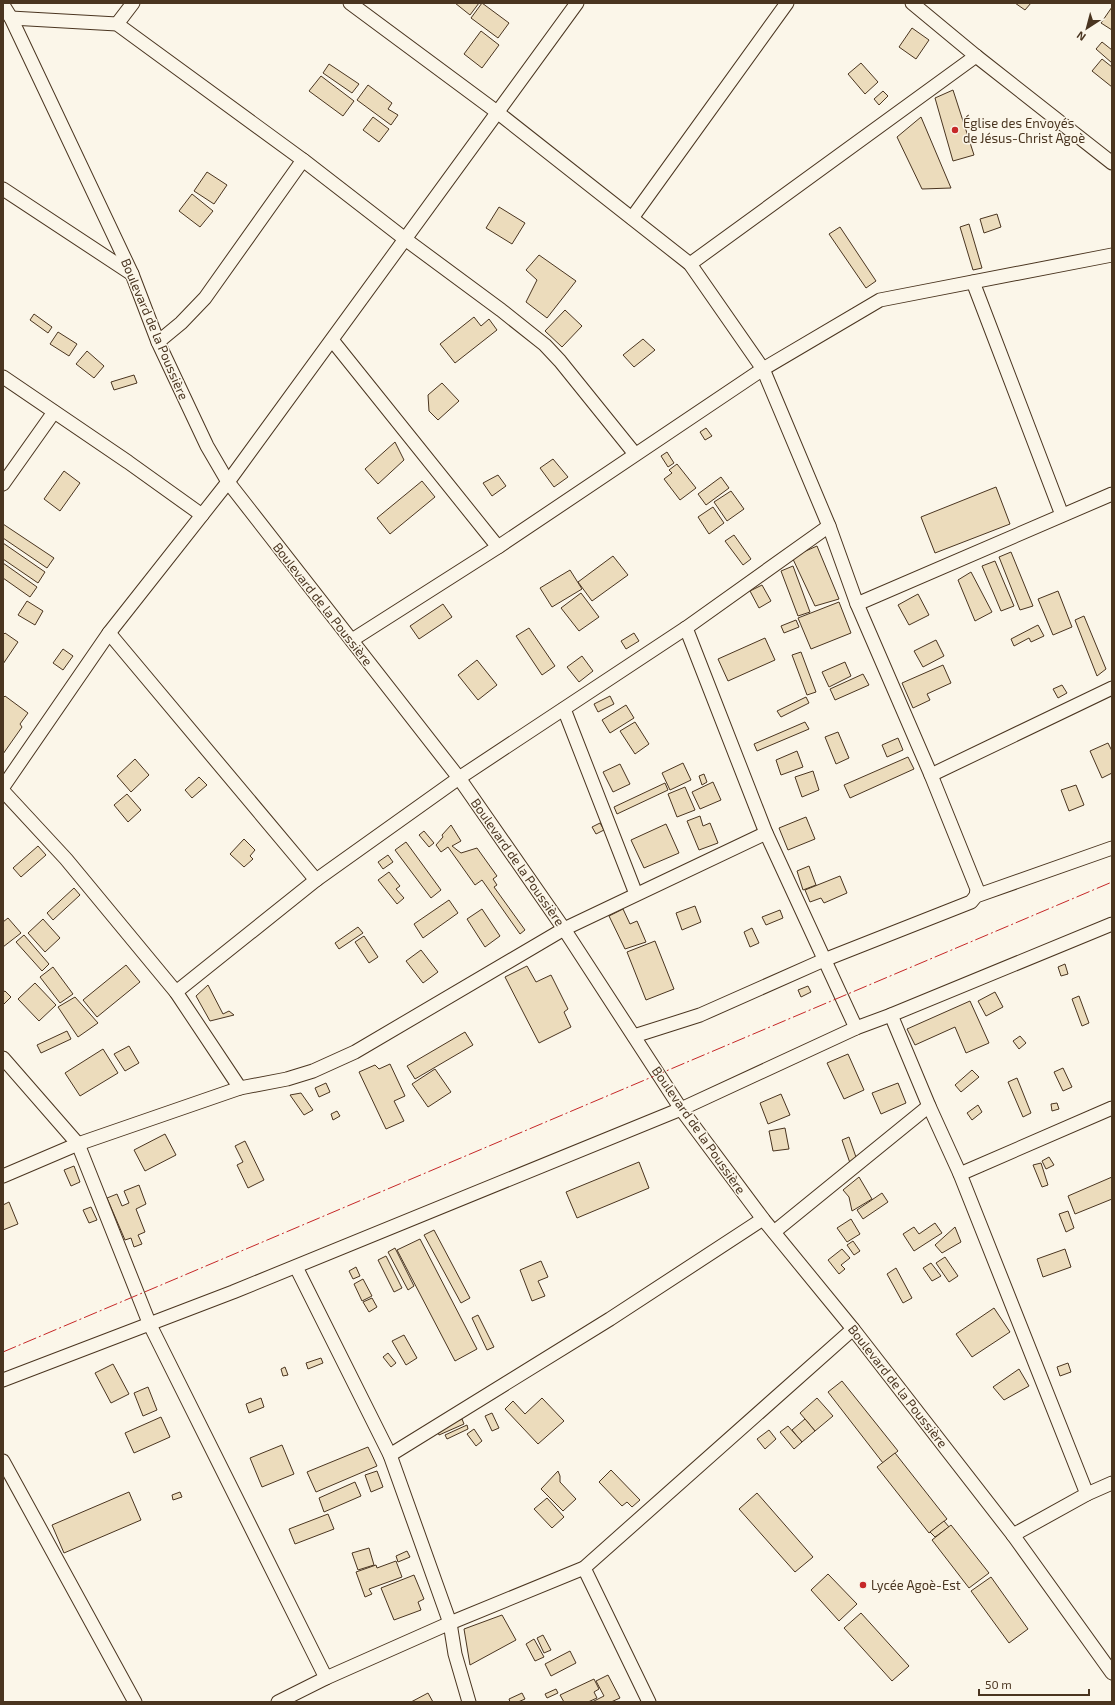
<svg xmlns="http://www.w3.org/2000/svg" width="1115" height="1705" font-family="'Exo 2',sans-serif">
	<rect width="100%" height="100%" fill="#fbf6e9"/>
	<g fill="#ecdcbc" stroke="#4a3520">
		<polygon points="455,3 479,3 470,15"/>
		<polygon points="482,3 509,23 498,38 471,18"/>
		<polygon points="1015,3 1031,3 1025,10"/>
		<polygon points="1112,7 1112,30 1101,23"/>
		<polygon points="912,28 929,40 916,59 899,47"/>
		<polygon points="481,31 499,45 482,68 464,54"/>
		<polygon points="1102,42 1112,50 1112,63 1096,49"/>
		<polygon points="1102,59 1112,67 1112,87 1092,71"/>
		<polygon points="861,63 878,82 865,94 848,74"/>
		<polygon points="329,64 359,84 352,93 323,73"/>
		<polygon points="321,76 354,101 343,116 309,91"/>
		<polygon points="368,85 392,103 388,109 398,115 391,125 357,100"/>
		<polygon points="953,90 974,155 953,161 935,98"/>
		<polygon points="883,91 888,96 879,105 874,99"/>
		<polygon points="373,117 389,129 379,142 363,130"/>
		<polygon points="921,117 951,188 922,189 897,137"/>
		<polygon points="207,172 227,185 214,204 194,191"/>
		<polygon points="192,194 213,211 200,227 179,211"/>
		<polygon points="499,207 525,223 512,244 486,228"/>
		<polygon points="997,214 1001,227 984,233 980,219"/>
		<polygon points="969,224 982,268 973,270 960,227"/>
		<polygon points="840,227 876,281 866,288 829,234"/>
		<polygon points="539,255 576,281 547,318 526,302 537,280 526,270"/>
		<polygon points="565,310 582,326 562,347 545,331"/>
		<polygon points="34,314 52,327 48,333 30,320"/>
		<polygon points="474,317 481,326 489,319 497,330 455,363 440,344"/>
		<polygon points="58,332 77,344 69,356 50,344"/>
		<polygon points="643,339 655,350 634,367 623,355"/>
		<polygon points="87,351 104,366 94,378 76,364"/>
		<polygon points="134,375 137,383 114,390 111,382"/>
		<polygon points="442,383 459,401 438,420 429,411 428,395"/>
		<polygon points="706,428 712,436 705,440 700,432"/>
		<polygon points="395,442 404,460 378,484 365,469"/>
		<polygon points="667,452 674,463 668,467 661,456"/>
		<polygon points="553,459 568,477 554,487 540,468"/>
		<polygon points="677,464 696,488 680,500 664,479 672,473 669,470"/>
		<polygon points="64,471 80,483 60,511 44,499"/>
		<polygon points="498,475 506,486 492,496 483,483"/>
		<polygon points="721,477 729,488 706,505 698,494"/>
		<polygon points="422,481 435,497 390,534 377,518"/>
		<polygon points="996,487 1010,524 935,553 921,517"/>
		<polygon points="731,491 744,509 727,521 714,502"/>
		<polygon points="713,507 724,523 709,534 698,517"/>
		<polygon points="3,524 54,558 47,568 3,538"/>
		<polygon points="734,535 751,559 743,565 725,541"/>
		<polygon points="3,543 45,572 38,583 3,559"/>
		<polygon points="817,546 839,599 815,606 792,557"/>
		<polygon points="1011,552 1033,606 1020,610 999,557"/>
		<polygon points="613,556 628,575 592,601 578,582"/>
		<polygon points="995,561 1014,606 1001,611 982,566"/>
		<polygon points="3,563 37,587 30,597 3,578"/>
		<polygon points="793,566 810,612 798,616 781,571"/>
		<polygon points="570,570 582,589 552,607 540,588"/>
		<polygon points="971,572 992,612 975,621 958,580"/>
		<polygon points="762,585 771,601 759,608 750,591"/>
		<polygon points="1058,591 1072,627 1053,635 1038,599"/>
		<polygon points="581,593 599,617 579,631 561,608"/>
		<polygon points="918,594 929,615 909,625 898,605"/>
		<polygon points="27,601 43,611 35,625 18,615"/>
		<polygon points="839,602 851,633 811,649 798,618"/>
		<polygon points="443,604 452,617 419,639 410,626"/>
		<polygon points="1084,616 1106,669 1097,676 1075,620"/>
		<polygon points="796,620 799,627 784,633 781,626"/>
		<polygon points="1038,625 1044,636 1031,642 1029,638 1014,646 1011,639"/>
		<polygon points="529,628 555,666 542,675 516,636"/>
		<polygon points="5,633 18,642 3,664 3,635"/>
		<polygon points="634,633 639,641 626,649 621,641"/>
		<polygon points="765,638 775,660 728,681 718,659"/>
		<polygon points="936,640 944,656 923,667 914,651"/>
		<polygon points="63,649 73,656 63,670 53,663"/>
		<polygon points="801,652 816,692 807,695 792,655"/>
		<polygon points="582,656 593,671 579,682 567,667"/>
		<polygon points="477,660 497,685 478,700 458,675"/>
		<polygon points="845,662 851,676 829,687 822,672"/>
		<polygon points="943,665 951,683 927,694 930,700 913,708 902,683"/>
		<polygon points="863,674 869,685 835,700 830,689"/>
		<polygon points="1062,685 1067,693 1058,698 1053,689"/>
		<polygon points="5,696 28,713 20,724 22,727 3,754 3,698"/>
		<polygon points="610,696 614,704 598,712 594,704"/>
		<polygon points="806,697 809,703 781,717 777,711"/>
		<polygon points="626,705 634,718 610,733 602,720"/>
		<polygon points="635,722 649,744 635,754 620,731"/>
		<polygon points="805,722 809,729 757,751 754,744"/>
		<polygon points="838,732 849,758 836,764 825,737"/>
		<polygon points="898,738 903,750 887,757 882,745"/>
		<polygon points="1108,743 1112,751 1112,773 1102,778 1090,751"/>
		<polygon points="797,751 803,767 781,775 776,760"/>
		<polygon points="908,757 914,769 850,798 844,785"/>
		<polygon points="135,759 149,775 131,792 117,776"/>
		<polygon points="683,763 691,780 670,790 662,773"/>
		<polygon points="620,764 630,784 613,792 603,772"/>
		<polygon points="813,771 819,790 802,797 795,777"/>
		<polygon points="704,774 707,782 702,785 699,776"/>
		<polygon points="199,777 207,785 192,798 185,790"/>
		<polygon points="713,782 721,800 700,809 692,792"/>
		<polygon points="665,783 668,790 617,814 614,807"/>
		<polygon points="1076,785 1084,805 1069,811 1061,790"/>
		<polygon points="685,787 695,810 677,817 668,794"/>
		<polygon points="127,794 141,810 128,822 114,805"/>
		<polygon points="700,816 703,826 710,823 718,843 699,850 687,821"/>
		<polygon points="806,817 815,839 788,850 779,828"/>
		<polygon points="600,823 604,830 596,834 592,827"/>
		<polygon points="666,824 679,853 644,868 631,840"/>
		<polygon points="451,825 461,841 452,846 461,853 477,848 497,876 493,879 497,885 494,887 525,930 520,934 482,880 475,885 448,847 441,852 436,845 443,837 442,835"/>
		<polygon points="424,831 434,843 429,847 419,835"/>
		<polygon points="244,839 255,850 250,856 253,859 244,867 230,854"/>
		<polygon points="406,842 441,890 431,898 395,850"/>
		<polygon points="38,846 46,855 21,877 13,868"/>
		<polygon points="388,855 393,862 383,869 378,862"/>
		<polygon points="809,866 816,885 803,890 797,871"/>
		<polygon points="389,872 400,886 396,889 404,898 397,904 378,880"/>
		<polygon points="840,876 847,893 824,903 821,898 810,902 805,890"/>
		<polygon points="74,888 80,895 53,920 47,913"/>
		<polygon points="449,900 458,913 423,938 414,924"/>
		<polygon points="695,906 701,922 682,930 676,913"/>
		<polygon points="482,909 500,936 485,947 467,919"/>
		<polygon points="623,909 630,924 637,921 646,942 625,949 609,916"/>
		<polygon points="780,910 783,918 766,925 762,917"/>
		<polygon points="8,918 21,933 3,947 3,922"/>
		<polygon points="43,919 60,938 45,952 28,933"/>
		<polygon points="358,927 363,933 339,949 335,943"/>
		<polygon points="752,928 759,943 750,947 744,932"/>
		<polygon points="24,935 49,964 42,971 16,942"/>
		<polygon points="364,936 378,957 369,963 355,942"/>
		<polygon points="655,941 674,989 646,1000 627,952"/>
		<polygon points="421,950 438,972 423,983 406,961"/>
		<polygon points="1065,964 1068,974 1061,976 1058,967"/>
		<polygon points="126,965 140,982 97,1017 83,1000"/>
		<polygon points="527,966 536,982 551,975 568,1009 564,1012 571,1027 539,1043 505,977"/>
		<polygon points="53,967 73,994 60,1003 40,977"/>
		<polygon points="35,983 56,1005 39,1021 18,999"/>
		<polygon points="208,985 223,1014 229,1011 234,1015 210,1021 196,996"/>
		<polygon points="808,986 811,992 801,997 798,990"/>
		<polygon points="5,991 11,997 3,1005 3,992"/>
		<polygon points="995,992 1003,1007 986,1016 978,1001"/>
		<polygon points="1079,996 1089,1023 1082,1026 1072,999"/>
		<polygon points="75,997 98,1023 78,1037 58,1007"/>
		<polygon points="970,1001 989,1043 966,1053 955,1027 915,1045 907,1029"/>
		<polygon points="67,1031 71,1039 41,1053 37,1045"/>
		<polygon points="465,1032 473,1045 415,1079 407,1066"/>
		<polygon points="1020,1036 1026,1043 1019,1049 1013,1041"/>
		<polygon points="129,1046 139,1063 125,1071 114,1054"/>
		<polygon points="103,1049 118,1073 80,1096 65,1073"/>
		<polygon points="848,1054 864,1090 844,1099 827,1063"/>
		<polygon points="390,1064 405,1096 394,1101 404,1121 386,1129 359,1072 375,1065 379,1069"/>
		<polygon points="1063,1068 1072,1087 1063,1091 1054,1072"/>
		<polygon points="435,1069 451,1092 428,1107 412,1084"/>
		<polygon points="972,1070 979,1077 961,1092 955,1085"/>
		<polygon points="1017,1078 1031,1113 1023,1117 1008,1082"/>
		<polygon points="326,1083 330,1092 319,1097 315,1088"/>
		<polygon points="898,1083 906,1103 881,1114 872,1093"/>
		<polygon points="301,1093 313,1110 304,1115 290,1095"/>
		<polygon points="781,1094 790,1115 768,1124 760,1103"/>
		<polygon points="1057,1103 1059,1109 1052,1111 1051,1104"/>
		<polygon points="978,1105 982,1112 972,1120 967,1113"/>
		<polygon points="337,1111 340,1116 333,1120 331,1114"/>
		<polygon points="785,1128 789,1149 773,1151 769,1131"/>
		<polygon points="165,1134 176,1155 145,1171 134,1150"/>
		<polygon points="849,1137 857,1160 850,1163 842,1140"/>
		<polygon points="245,1141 264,1180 248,1188 237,1165 243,1162 235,1146"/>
		<polygon points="1049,1157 1054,1165 1046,1169 1042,1161"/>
		<polygon points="639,1162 649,1188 577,1218 566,1192"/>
		<polygon points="1041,1163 1048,1185 1042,1187 1033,1165"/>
		<polygon points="74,1166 80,1182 71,1186 64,1170"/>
		<polygon points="859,1177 872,1199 852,1211 849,1197 843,1190"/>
		<polygon points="1112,1177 1112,1199 1075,1214 1068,1196"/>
		<polygon points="139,1185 146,1204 136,1209 145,1232 138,1235 142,1244 134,1247 131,1238 125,1240 107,1198 117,1194 122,1206 129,1203 124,1191"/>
		<polygon points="882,1193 888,1202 863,1219 857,1210"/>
		<polygon points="9,1202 18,1224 3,1230 3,1205"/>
		<polygon points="91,1207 97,1220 89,1223 83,1210"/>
		<polygon points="1068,1211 1074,1228 1066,1232 1059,1214"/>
		<polygon points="851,1219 860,1234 847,1242 837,1228"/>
		<polygon points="935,1223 942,1233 914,1251 903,1234 914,1227 919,1234"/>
		<polygon points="955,1227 961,1242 942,1253 935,1245"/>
		<polygon points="434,1230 470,1298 461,1303 424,1235"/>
		<polygon points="420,1239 477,1349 455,1361 397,1250"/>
		<polygon points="853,1241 860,1251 854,1255 847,1245"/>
		<polygon points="395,1248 414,1286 408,1290 388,1252"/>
		<polygon points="842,1249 850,1258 841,1265 845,1269 839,1274 828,1260"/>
		<polygon points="1065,1249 1071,1267 1043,1277 1037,1259"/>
		<polygon points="386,1256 402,1288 394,1292 378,1260"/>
		<polygon points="945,1257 958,1276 949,1282 936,1263"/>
		<polygon points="541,1261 548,1277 538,1281 545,1296 532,1301 520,1270"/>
		<polygon points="931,1263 941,1276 932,1281 923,1268"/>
		<polygon points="356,1267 360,1276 353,1279 349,1271"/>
		<polygon points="896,1268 912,1298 903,1303 887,1274"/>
		<polygon points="363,1279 372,1296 362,1301 354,1284"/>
		<polygon points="372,1298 377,1307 369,1312 363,1302"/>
		<polygon points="994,1308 1010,1332 972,1357 956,1334"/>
		<polygon points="478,1315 494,1347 487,1350 472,1318"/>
		<polygon points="404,1335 417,1358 406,1365 392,1341"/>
		<polygon points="388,1353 396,1363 391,1367 383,1357"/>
		<polygon points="321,1358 323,1363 308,1369 306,1363"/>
		<polygon points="1068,1363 1071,1372 1060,1376 1057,1367"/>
		<polygon points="113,1364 129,1394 111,1403 95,1373"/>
		<polygon points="285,1367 288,1375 283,1376 281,1369"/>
		<polygon points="1019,1369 1029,1386 1004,1400 993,1387"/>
		<polygon points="842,1381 898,1451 883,1463 828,1392"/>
		<polygon points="148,1387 157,1410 143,1416 134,1393"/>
		<polygon points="261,1398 264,1407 249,1413 246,1404"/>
		<polygon points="542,1398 564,1421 538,1444 505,1409 513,1401 525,1414"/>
		<polygon points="817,1398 833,1416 815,1431 800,1413"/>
		<polygon points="492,1413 499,1428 492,1431 485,1416"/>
		<polygon points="161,1417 170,1437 134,1453 125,1433"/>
		<polygon points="462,1419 464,1424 439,1435 437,1430"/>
		<polygon points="805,1419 815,1431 802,1442 792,1430"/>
		<polygon points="467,1425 468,1429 447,1439 445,1435"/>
		<polygon points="788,1426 802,1442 794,1449 780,1432"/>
		<polygon points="474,1429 482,1441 476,1446 467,1434"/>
		<polygon points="769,1430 776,1439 765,1449 757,1439"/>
		<polygon points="282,1445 294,1474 262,1487 250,1458"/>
		<polygon points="368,1447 377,1466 316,1492 307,1472"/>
		<polygon points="895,1453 947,1519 929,1533 877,1467"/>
		<polygon points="611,1470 640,1500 632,1507 627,1502 622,1506 599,1482"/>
		<polygon points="377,1471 383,1487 371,1492 365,1475"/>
		<polygon points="558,1471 560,1476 560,1482 576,1499 563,1511 541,1489"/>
		<polygon points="355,1482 361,1496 324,1512 319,1498"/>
		<polygon points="129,1492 141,1520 64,1553 52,1525"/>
		<polygon points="180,1492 182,1497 173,1500 172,1495"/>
		<polygon points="757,1493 813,1557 795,1572 739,1509"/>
		<polygon points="547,1498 564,1517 552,1528 534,1509"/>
		<polygon points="328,1514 334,1529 295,1544 289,1529"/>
		<polygon points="944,1521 949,1527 935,1537 930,1532"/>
		<polygon points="951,1525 989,1573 969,1588 932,1540"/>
		<polygon points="369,1548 374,1565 358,1570 352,1553"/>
		<polygon points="407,1551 410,1557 398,1562 396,1556"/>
		<polygon points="396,1561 402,1577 369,1589 372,1594 365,1597 356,1572 376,1565 377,1568"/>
		<polygon points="828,1574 857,1604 839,1621 811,1590"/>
		<polygon points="414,1575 424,1599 418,1602 421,1610 394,1620 381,1588"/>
		<polygon points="991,1577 1028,1629 1009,1643 971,1591"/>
		<polygon points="861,1613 909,1666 892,1681 844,1628"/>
		<polygon points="502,1615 516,1640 470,1665 464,1629"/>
		<polygon points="543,1635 551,1650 544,1653 537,1638"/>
		<polygon points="534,1639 544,1657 535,1661 526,1644"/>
		<polygon points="570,1651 576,1663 551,1676 545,1664"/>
		<polygon points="608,1675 620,1698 611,1702 592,1702 604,1696 596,1681"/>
		<polygon points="594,1679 599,1689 594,1692 597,1698 588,1702 564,1702 560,1695"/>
		<polygon points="556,1689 558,1693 547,1698 545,1694"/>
		<polygon points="428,1693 433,1702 411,1702"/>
		<polygon points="522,1693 525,1699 518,1702 510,1702 509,1699"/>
	</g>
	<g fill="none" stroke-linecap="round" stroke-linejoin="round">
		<g stroke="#4a3520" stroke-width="15">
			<g id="street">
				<polyline points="350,3 497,112 690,264 763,369 829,526 857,604 931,775 977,889 976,896"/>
				<polyline points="912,3 976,56 1112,163"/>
				<polyline points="3,5 11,18 132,274 158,342 207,446 228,482 459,778 564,929 681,1109 763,1219 853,1329 1013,1535 1112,1673"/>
				<polyline points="11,18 117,24 303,160 405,239 501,310 545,345 560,361 635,454"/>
				<polyline points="117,24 133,3"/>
				<polyline points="3,189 132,274"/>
				<polyline points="632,218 787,3"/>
				<polyline points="690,264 976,56"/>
				<polyline points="973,282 1062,515"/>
				<polyline points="332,340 498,547"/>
				<polyline points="158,342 181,323 205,298 303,160"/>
				<polyline points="3,377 128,462 202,515"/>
				<polyline points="3,484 54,412"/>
				<polyline points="857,604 1112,494"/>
				<polyline points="686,628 766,833 856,1028"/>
				<polyline points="109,633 316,880"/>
				<polyline points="352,640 498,547 763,369 880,300 1112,255"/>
				<polyline points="564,709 636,894"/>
				<polyline points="931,775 1112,688"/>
				<polyline points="3,787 109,633 228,482 577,3"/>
				<polyline points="3,791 66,859 176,992 240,1088"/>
				<polyline points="176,992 316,880 459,778 686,628 829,526"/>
				<polyline points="891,1015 929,1106 960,1174 1087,1494 1013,1535"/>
				<polyline points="634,1036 700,1015 824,960 971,902 976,896 1112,848"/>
				<polyline points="3,1058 78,1144 150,1325 326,1678"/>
				<polyline points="960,1174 1112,1108"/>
				<polyline points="3,1176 78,1144 240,1088 287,1079 313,1071 355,1052 564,929 766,833"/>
				<polyline points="774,1232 929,1106"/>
				<polyline points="296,1267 390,1455 450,1623 455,1654 469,1702"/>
				<polyline points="3,1380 233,1292 681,1109 856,1028 891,1015 1112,924"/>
				<polyline points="390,1455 610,1319 763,1219"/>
				<polyline points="3,1461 135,1702"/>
				<polyline points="1087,1494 1112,1483"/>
				<polyline points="584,1568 649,1702"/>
				<polyline points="278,1702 326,1678 450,1623 584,1568 853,1329"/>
			</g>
		</g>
		<use href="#street" stroke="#fbf6e9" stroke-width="13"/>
		<polyline stroke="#c62828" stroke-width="1" stroke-dasharray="14 3 2 3" stroke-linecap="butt" points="3,1352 1112,882"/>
	</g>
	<g fill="#c62828" stroke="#fbf6e9" stroke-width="1.5">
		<circle cx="955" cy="130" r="4"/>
		<circle cx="863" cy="1585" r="4"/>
	</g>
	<g text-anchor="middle" stroke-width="3" stroke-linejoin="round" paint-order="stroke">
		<g font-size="13" fill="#4a3520" stroke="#fbf6e9" text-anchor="start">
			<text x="963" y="128">Église des Envoyés<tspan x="963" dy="15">de Jésus-Christ Agoè</tspan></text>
			<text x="871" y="1590">Lycée Agoè-Est</text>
		</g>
		<g font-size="13" fill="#4a3520" stroke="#fbf6e9">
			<text transform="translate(155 329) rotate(67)" y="5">Boulevard de la Poussière</text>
			<text transform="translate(323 604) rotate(52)" y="5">Boulevard de la Poussière</text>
			<text transform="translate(518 862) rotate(55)" y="5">Boulevard de la Poussière</text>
			<text transform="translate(699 1130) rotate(55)" y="5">Boulevard de la Poussière</text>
			<text transform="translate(898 1386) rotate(52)" y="5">Boulevard de la Poussière</text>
		</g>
	</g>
	<rect width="1115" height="1705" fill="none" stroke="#4a3520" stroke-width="8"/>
	<g transform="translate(1087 28) rotate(216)" stroke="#fbf6e9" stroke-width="3" paint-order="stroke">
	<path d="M0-3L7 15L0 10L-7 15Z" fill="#4a3520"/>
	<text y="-6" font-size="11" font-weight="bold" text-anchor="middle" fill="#4a3520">N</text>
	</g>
	<path d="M979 1689v6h110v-6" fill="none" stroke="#4a3520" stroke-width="2"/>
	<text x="985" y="1689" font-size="12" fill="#4a3520" stroke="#fbf6e9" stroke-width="3" paint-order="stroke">50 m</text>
</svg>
